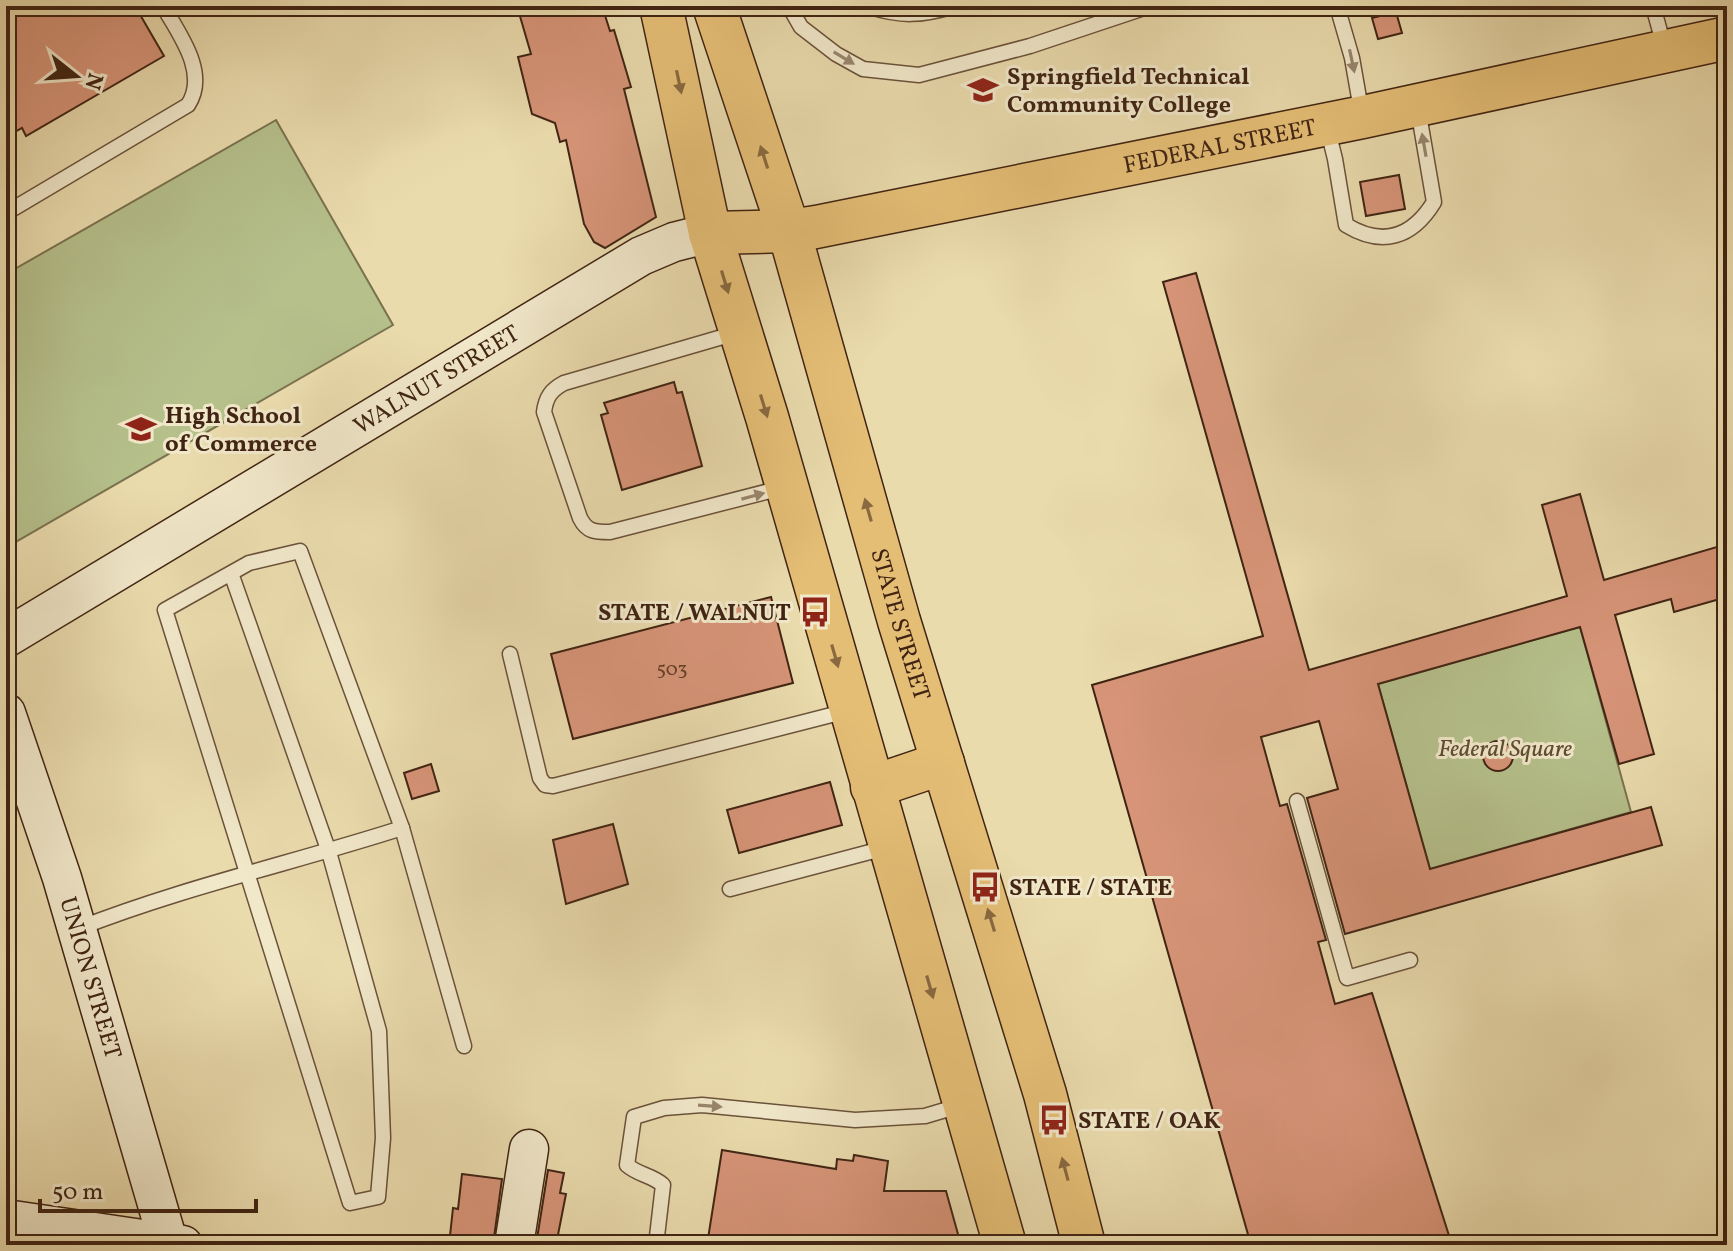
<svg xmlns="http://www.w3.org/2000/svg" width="1733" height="1251" font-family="Vollkorn,serif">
	<rect width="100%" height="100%" fill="#eadbad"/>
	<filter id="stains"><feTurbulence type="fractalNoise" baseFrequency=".0025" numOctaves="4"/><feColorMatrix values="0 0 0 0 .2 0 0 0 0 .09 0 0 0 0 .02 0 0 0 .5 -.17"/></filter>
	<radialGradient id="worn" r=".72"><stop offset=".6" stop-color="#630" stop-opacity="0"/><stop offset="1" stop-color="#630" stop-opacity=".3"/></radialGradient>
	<g fill="#b5c08b" stroke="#7a724f" stroke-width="2">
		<polygon points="276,120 393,325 12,544 6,533 6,274"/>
		<polygon points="1580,627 1631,812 1430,869 1378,684"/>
	</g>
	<g fill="#d79478" stroke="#402413" stroke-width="2">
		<polygon points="6,6 135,6 164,56 26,136 22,128 6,137"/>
		<polygon points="517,6 602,6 610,31 614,30 631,87 624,89 656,217 605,248 594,242 584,224 566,140 560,142 555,123 532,114 518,57 531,54"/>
		<polygon points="1396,12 1402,33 1378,39 1372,18"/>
		<polygon points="1399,175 1405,209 1366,216 1360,182"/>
		<polygon points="1196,273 1309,670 1567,596 1542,505 1580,494 1604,580 1727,544 1727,597 1674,612 1671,599 1615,615 1654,754 1619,764 1580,627 1378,684 1430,869 1651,807 1662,845 1345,934 1307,798 1338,789 1319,721 1261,737 1280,806 1287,804 1326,940 1318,942 1335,1004 1372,993 1452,1245 1251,1245 1092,685 1263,636 1163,282"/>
		<polygon points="674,382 677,393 682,392 702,466 622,490 601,415 608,413 604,403"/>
		<polygon points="771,597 793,683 573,739 551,654"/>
		<circle cx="1498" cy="756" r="15"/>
		<polygon points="431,764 439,791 412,799 404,773"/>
		<polygon points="830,782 842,825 739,853 727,810"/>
		<polygon points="613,824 628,884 566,904 553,840"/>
		<polygon points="722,1150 836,1169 837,1159 853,1161 854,1155 888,1161 884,1191 946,1191 961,1245 707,1245"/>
		<polygon points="548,1170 564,1173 560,1193 566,1194 556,1245 536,1245"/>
		<polygon points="462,1174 502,1179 493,1245 449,1245 453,1208 458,1209"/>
	</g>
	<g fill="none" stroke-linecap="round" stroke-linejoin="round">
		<g stroke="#6a523a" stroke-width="17">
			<g id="lane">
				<polyline points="789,6 801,27 836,54 863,69 919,75 1030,46 1150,6"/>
				<path d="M867 6C901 17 921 16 954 6"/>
				<polyline points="1337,6 1352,58 1362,115"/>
				<polyline points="1653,6 1664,46"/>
				<path d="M1327 127 1335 159 1346 225C1382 247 1412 238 1434 202L1418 109"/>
				<path d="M6 213 188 105C209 73 179 34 163 6"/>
				<path d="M736 333 564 383C551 390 546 397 544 412L580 518C587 532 595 532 610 532L785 487"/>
				<polyline points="510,654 540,778 545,785 553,786 847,711"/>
				<polyline points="1297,801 1347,978 1410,960"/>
				<polyline points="402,828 464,1046"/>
				<polyline points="730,889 885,848"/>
				<path d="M77 929C184 887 293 863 402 828L300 551 249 563 165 610 350 1203 378 1197 383 1138 379 1031 329 852 231 573"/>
				<path d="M656 1245 663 1185C652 1175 638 1175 627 1165L634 1117 664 1108 702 1105 855 1120 925 1116 962 1105"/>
			</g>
		</g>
		<g stroke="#402413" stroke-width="41">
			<g id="secondary">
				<path id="s1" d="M6 638 641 256 674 242 710 233"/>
				<path id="s2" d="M6 713 62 878 169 1245"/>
				<polyline points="6,1219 183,1245"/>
				<polyline points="514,1245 529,1149"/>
			</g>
		</g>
		<g stroke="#402413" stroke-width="45">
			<g id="primary">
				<polyline points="661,6 710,233 767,417 1005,1245"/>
				<path id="s3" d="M714 6 789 231 899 621 1045 1094 1084 1245"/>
				<path id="s4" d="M710 233 789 231 816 227 1363 117 1727 38"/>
				<polyline points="872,787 943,763"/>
			</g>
		</g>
		<use href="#lane" stroke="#f1e8ca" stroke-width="14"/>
		<use href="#secondary" stroke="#f1e8ca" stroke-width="38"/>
		<use href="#primary" stroke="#e5be76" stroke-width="42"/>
	</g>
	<defs><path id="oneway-solid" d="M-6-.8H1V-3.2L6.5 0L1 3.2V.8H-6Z" transform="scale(2)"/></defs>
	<g fill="#98866e">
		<use href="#oneway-solid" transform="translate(844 58) rotate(31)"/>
		<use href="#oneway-solid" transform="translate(1352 61) rotate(78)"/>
		<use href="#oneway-solid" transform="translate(1424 145) rotate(-100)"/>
		<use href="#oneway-solid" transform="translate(753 496) rotate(-15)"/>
		<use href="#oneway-solid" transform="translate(710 1106) rotate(4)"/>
	</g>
	<g fill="#8a6940">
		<use href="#oneway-solid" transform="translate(679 82) rotate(78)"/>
		<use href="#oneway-solid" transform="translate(764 157) rotate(-108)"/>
		<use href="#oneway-solid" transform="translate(725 282) rotate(73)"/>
		<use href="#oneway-solid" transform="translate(764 406) rotate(73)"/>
		<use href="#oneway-solid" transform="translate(868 510) rotate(-106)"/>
		<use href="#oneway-solid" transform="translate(835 656) rotate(74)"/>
		<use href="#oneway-solid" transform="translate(991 920) rotate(-107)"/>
		<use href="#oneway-solid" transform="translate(930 987) rotate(74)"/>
		<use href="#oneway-solid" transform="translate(1065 1169) rotate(-105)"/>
	</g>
	<defs>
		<g id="university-bare" transform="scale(2.4)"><path d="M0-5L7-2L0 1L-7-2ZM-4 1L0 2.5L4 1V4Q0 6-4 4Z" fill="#8f2418" stroke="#f1e8ca" stroke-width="2.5" paint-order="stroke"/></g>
		<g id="school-bare" transform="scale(2.4)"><path d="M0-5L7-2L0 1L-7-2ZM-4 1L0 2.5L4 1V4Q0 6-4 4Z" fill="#8f2418" stroke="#f1e8ca" stroke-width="2.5" paint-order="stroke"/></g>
		<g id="bus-bare" transform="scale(2.4)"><path d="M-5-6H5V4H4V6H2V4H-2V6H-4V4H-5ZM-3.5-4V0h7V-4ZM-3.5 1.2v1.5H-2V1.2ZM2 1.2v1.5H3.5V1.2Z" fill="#8f2418" stroke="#f1e8ca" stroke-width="2.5" paint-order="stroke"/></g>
	</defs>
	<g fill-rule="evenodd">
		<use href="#university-bare" x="983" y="90"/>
		<use href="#school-bare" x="141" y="429"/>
		<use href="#bus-bare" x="815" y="612"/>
		<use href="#bus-bare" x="985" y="887"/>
		<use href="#bus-bare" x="1054" y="1120"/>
	</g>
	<g text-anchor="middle" stroke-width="6" stroke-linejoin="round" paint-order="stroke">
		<g font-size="20" fill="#66402c">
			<text x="672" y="675">503</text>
		</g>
		<g font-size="24" font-weight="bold" fill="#402413" stroke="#f1e8ca" text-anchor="start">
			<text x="1007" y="84">Springfield Technical<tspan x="1007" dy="28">Community College</tspan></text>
			<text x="165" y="423">High School<tspan x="165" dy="28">of Commerce</tspan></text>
			<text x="791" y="620" text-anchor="end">STATE / WALNUT</text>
			<text x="1009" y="895">STATE / STATE</text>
			<text x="1078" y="1128">STATE / OAK</text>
		</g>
		<g font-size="24" fill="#402413" stroke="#f1e8ca">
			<text dy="8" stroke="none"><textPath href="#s4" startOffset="518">FEDERAL STREET</textPath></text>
			<text dy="8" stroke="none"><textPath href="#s1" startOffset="502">WALNUT STREET</textPath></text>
			<text dy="8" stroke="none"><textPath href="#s3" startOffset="646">STATE STREET</textPath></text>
			<text dy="8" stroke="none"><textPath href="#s2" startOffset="278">UNION STREET</textPath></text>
		</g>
		<g font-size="24" font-style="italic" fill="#5d4b31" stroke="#f1e8ca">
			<text x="1505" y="756">Federal Square</text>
		</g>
	</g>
	<rect width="1733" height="1251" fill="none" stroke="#eadbad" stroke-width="32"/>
	<rect x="8" y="8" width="1717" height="1235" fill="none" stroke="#402413" stroke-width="4"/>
	<rect x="16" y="16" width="1701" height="1219" fill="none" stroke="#402413" stroke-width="2"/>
	<g transform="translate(76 76) rotate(107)" stroke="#f1e8ca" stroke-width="6" paint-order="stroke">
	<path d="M0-6L14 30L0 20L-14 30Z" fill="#402413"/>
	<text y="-12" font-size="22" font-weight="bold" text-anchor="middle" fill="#402413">N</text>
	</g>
	<path d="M40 1199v12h216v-12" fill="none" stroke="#402413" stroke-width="4"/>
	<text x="52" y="1199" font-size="24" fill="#402413" stroke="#f1e8ca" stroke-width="6" paint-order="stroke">50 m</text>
	<rect width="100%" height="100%" filter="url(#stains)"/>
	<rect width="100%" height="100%" fill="url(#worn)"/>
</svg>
